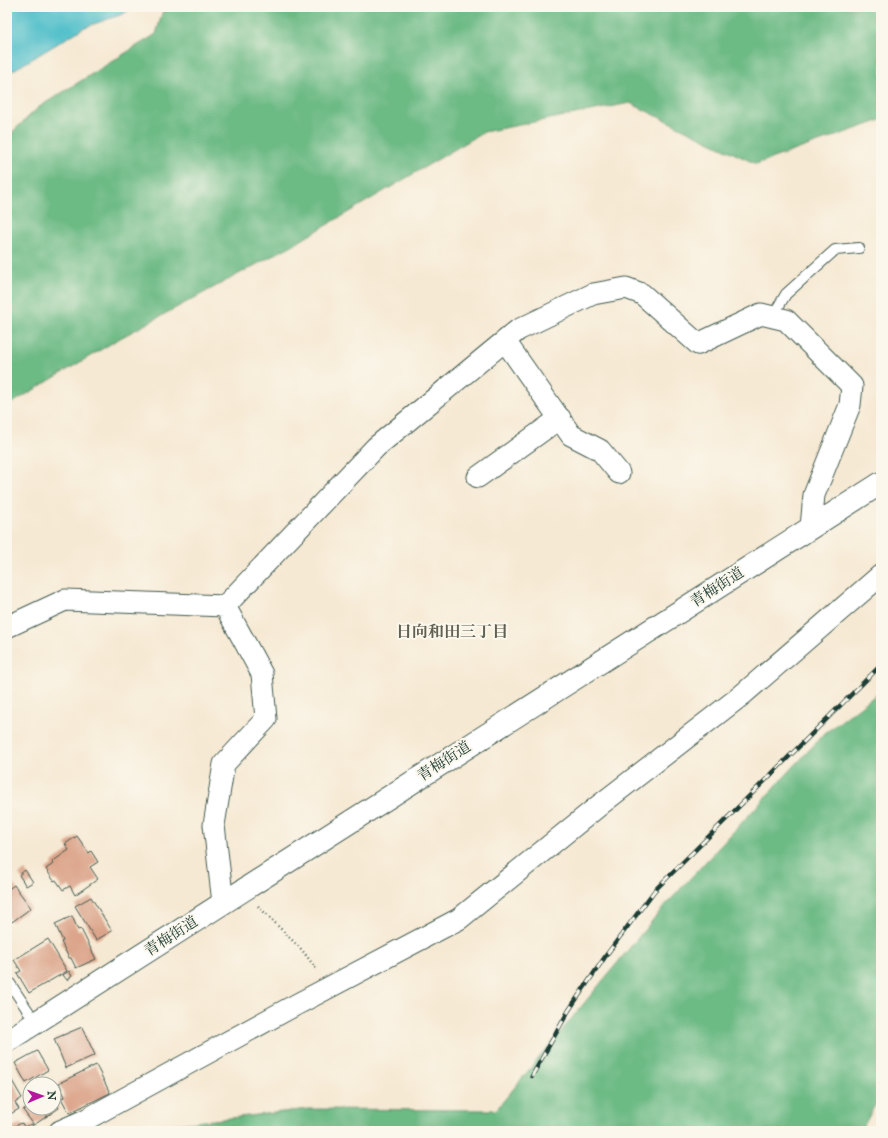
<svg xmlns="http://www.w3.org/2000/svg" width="888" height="1138" font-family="'IM FELL English','Noto Serif JP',serif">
	<rect width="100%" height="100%" fill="#fbf7ec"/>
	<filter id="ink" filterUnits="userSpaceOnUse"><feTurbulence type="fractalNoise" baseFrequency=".025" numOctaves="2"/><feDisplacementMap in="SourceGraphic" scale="8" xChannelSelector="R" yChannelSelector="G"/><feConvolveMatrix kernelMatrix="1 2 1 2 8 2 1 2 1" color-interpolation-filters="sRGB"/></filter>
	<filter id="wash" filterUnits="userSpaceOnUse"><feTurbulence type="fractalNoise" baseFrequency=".012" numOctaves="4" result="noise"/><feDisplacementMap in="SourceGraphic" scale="16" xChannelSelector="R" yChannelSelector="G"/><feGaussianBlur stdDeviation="0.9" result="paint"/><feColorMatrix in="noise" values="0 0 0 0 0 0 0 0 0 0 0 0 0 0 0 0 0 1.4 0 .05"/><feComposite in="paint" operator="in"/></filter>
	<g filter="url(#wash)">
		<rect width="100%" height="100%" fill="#f6e9d3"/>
		<g fill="#6cba84" stroke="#467c5c">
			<polygon points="164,7 881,7 881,120 756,164 630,103 484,132 298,242 122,337 7,406 7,137 39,107 156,34"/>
			<polygon points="881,691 881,1094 861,1131 118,1131 308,1109 496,1110 661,910 825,733"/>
		</g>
		<polygon fill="#52c0ca" stroke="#387e7f" points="7,7 134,7 123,14 85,27 7,74"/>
		<g id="blocks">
			<g fill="#dca58b">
				<polygon points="77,836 89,853 91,851 98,862 90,867 98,879 75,895 70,886 63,890 56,880 54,881 46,869 53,864 52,862 69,850 65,844"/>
				<polygon points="25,870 33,882 26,886 19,875"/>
				<polygon points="14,885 31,908 12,922 7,916 7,890"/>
				<polygon points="91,897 112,931 96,940 75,906"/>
				<polygon points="72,916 78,930 81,929 96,959 76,968 71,958 69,958 61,942 63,941 55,924"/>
				<polygon points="48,939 67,971 29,993 17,973 21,971 14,960"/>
				<polygon points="69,971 72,976 67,980 63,975"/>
				<polygon points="82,1027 95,1055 66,1068 54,1039"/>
				<polygon points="37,1051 48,1070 26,1083 15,1063"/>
				<polygon points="96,1065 110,1093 69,1113 61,1098 65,1097 59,1083"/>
				<polygon points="7,1072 22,1098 15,1103 19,1109 7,1116"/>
				<polygon points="54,1101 59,1108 34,1125 23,1110 30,1105 30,1108 54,1108"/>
				<polygon points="22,1123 24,1127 32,1124 34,1131 7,1131 7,1129"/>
			</g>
		</g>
	</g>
	<g filter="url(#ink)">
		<use href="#blocks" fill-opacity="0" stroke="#3f574c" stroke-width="1"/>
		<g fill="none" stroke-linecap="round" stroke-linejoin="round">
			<g stroke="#3f574c" stroke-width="12">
				<g id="lane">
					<polyline points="772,317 786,294 835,250 859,248"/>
					<polyline points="7,979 36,1023"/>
				</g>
			</g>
			<g stroke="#3f574c" stroke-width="23">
				<g id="street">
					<polyline points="505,341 571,435 600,450 619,473"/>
					<polyline points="478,477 560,418"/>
					<polyline points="225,606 376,447 518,330 593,294 626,288 642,294 698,344 761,314 786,320 852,386 850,405 814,495 811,527"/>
					<polyline points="7,627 65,600 225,606 262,674 266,719 224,764 214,825 223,903"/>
					<polyline points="60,1131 85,1120 288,1009 459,919 601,804 742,695 881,575"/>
				</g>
			</g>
			<g stroke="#3f574c" stroke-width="24">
				<polyline id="highway" points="7,1041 881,483"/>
			</g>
			<polyline stroke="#3f574c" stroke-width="2.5" stroke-dasharray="1 3" stroke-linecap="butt" points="258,906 302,950 317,970"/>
			<use href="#lane" stroke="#fff" stroke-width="10"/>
			<use href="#street" stroke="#fff" stroke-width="21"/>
			<use href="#highway" stroke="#fff" stroke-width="22"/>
			<g stroke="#1f3d34" stroke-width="4.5">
				<polyline id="rail" points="532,1076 569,1010 607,954 655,890 881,665"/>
			</g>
			<use href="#rail" stroke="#fbf7ec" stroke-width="3" stroke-dasharray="9" stroke-linecap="butt"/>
		</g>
	</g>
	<g text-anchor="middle" stroke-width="4" stroke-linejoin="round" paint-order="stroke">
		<g font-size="15" fill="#1f3d34" stroke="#fbf7ec">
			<text transform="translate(717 587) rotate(-33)" y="5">青梅街道</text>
			<text transform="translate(444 761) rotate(-33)" y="5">青梅街道</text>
			<text transform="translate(171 936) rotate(-33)" y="5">青梅街道</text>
		</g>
		<g font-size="16" font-weight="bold" fill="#616152" stroke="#fbf7ec">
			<text x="452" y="637">日向和田三丁目</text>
		</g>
	</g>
	<rect width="888" height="1138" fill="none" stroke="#fbf7ec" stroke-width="24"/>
	<g transform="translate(42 1096) rotate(88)"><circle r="19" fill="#fbf7ec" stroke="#a3ada2"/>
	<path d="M0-3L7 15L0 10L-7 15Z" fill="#b5179e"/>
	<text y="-6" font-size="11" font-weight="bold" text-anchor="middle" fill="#1f3d34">N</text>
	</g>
</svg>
